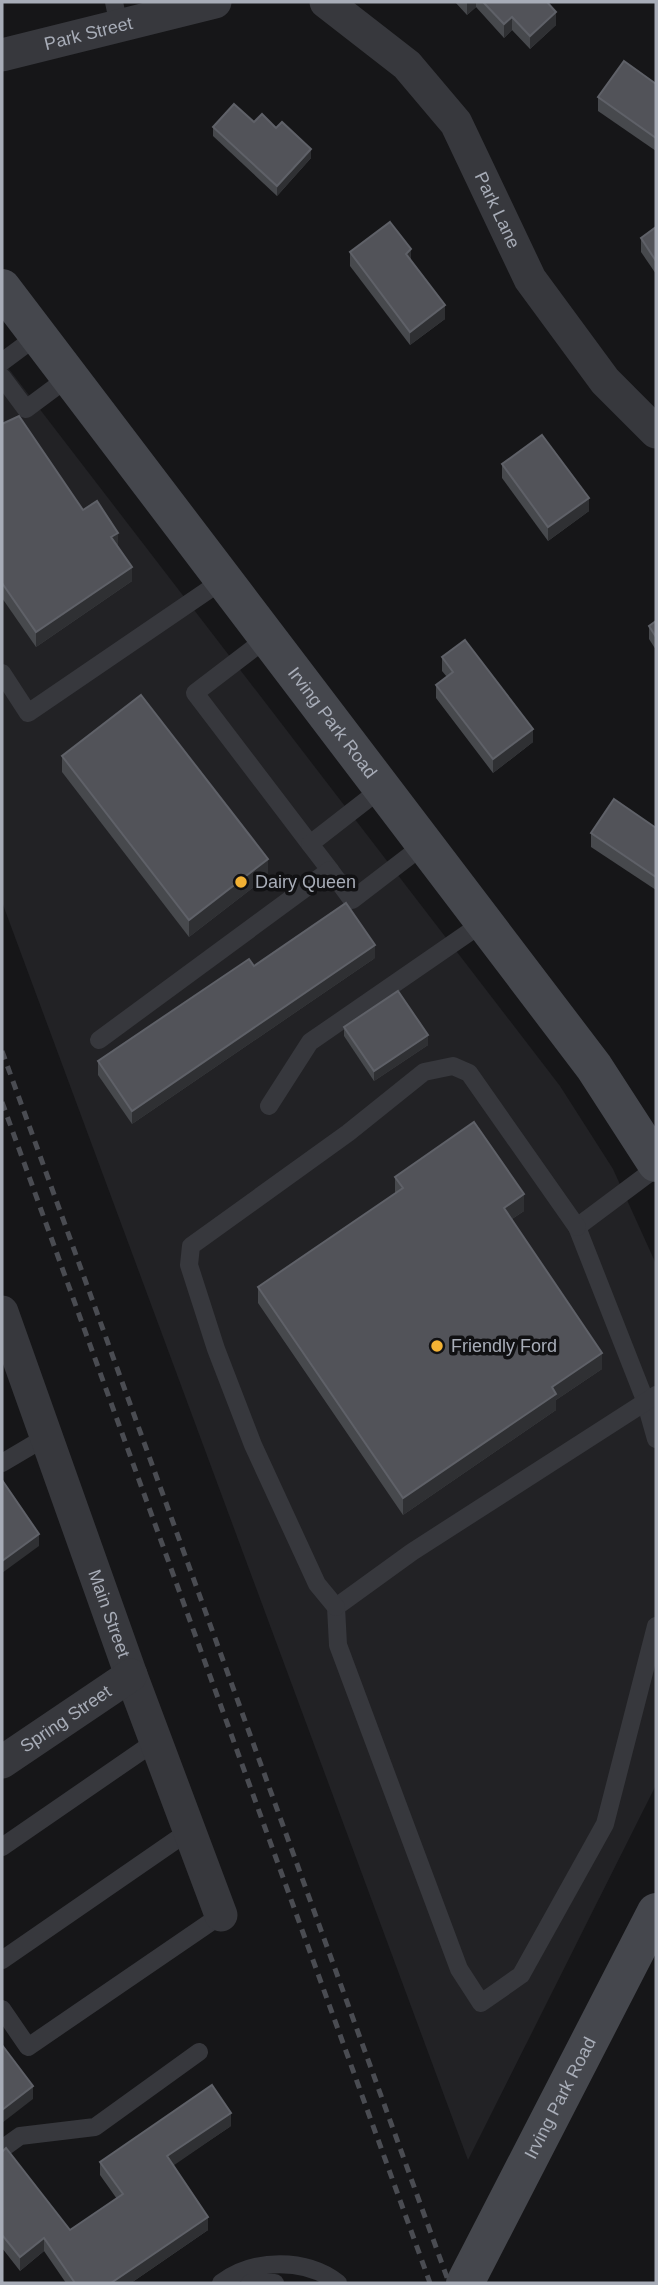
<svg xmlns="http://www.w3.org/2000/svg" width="658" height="2285" font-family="Helvetica,sans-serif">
	<rect width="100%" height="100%" fill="#161618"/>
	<polygon fill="#222225" points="2,360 560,1086 613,1169 656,1264 656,1785 468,2160 2,902"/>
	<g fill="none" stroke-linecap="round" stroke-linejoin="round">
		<g stroke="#37383d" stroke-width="18">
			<polyline points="114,2 119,26"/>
			<polyline points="2,362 37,336"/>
			<polyline points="2,377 26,409 69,377"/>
			<polyline points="267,638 195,693 310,844"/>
			<polyline points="2,673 28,713 223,580"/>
			<polyline points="330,870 310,844 382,788"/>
			<polyline points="99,1040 330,870 352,900 425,844"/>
			<polyline points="269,1106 310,1042 484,922"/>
			<polyline points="656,1168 577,1227 645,1400 656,1439"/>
			<polyline points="656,1395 412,1552 336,1607 338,1645 459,1969 481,2003 521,1975 605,1824 656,1626"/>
			<polyline points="2,1463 46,1437"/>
			<polyline points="336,1607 317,1584 253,1445 216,1349 189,1265 191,1246 348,1133 424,1072 453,1066 469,1073 577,1227"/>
			<polyline points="2,1847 156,1741"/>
			<polyline points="2,1960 189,1831"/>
			<polyline points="2,2009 28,2047 221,1915"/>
			<polyline points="2,2149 20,2136 95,2127 199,2052"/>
			<path d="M221 2283C254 2258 306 2258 338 2283"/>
			<polyline points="250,2283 275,2283"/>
		</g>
		<g stroke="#37383d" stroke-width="33">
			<path id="s1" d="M326 2 407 65 456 123 530 279 605 381 656 432"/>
			<path id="s2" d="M2 55 215 2"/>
			<path id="s3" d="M2 1312 131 1675 221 1915"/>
			<path id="s4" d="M2 1762 131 1675"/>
		</g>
		<g stroke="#45474d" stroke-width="38">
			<path id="s5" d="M2 288 594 1067 656 1163"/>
			<path id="s6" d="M465 2283 656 1912"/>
		</g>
		<g stroke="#4a4c52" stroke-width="5" stroke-dasharray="9 7" stroke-linecap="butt">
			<polyline points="2,1051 449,2283"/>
			<polyline points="2,1102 430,2283"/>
		</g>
	</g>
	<g fill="#47494d">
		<polygon points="455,2 547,2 556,25 530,49 512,30 504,38 476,7 467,15"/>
		<polygon points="656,84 656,151 598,111 598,97"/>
		<polygon points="254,122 276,128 311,158 277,196 213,136 213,127"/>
		<polygon points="656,227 656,274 641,252 641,238"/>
		<polygon points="350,252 411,261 445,319 410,345 350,266"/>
		<polygon points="2,424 118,547 132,581 36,647 2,598"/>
		<polygon points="502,464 589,511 548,541 502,478"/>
		<polygon points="656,621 656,650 649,639 649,626"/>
		<polygon points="442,657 533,742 493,773 436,698 436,685 447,677 442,671"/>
		<polygon points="62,756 268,876 189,937 62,772"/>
		<polygon points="656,828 656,890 591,847 591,833"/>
		<polygon points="375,958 132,1124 98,1075 98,1061"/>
		<polygon points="344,1027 428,1045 374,1081 344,1036"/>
		<polygon points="395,1177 524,1211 512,1219 602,1369 556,1400 556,1410 403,1515 258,1303 258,1287 395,1194"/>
		<polygon points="231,2126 173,2165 208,2230 131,2283 66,2283 44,2251 20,2271 2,2248 2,2152 70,2230 117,2199 100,2175 100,2162"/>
	</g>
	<g fill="#2f3033">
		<polygon points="467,2 476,2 476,7 467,15"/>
		<polygon points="556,12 556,25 530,49 530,36"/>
		<polygon points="512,17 512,30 504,38 504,24"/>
		<polygon points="311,149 311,158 277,196 277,186"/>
		<polygon points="411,249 411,263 406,254"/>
		<polygon points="445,305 445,319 410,345 410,332"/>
		<polygon points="589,498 589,511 548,541 548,527"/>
		<polygon points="118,533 118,547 111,537"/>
		<polygon points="132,567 132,581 36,647 36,632"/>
		<polygon points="533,729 533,742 493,773 493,759"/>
		<polygon points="268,859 268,876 189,937 189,920"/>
		<polygon points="375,945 375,958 132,1124 132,1111"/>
		<polygon points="428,1035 428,1045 374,1081 374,1071"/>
		<polygon points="524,1194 524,1211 504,1224 504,1208"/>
		<polygon points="602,1353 602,1369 556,1400 556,1410 403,1515 403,1498 552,1387"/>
		<polygon points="39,1534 39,1546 2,1573 2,1561"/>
		<polygon points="33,2086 33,2099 2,2123 2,2110"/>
		<polygon points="231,2113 231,2126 167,2170 167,2156"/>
		<polygon points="208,2217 208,2230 131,2283 111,2283"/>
		<polygon points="44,2238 44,2251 20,2271 20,2257"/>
	</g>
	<g fill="#525359" stroke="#5f6168" stroke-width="2">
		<polygon points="483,2 547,2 556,12 530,36 512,17 504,24"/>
		<polygon points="624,61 656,84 656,138 598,97"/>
		<polygon points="234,104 254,122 262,114 276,128 282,122 311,149 277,186 213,127"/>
		<polygon points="390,222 411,249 406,254 445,305 410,332 350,252"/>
		<polygon points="656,227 656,261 641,238"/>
		<polygon points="19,416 83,510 97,501 118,533 111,537 132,567 36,632 2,583 2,424"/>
		<polygon points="542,435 589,498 548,527 502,464"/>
		<polygon points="656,621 656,637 649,626"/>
		<polygon points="465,640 533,729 493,759 436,685 453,672 442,657"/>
		<polygon points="141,695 268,859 189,920 62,756"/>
		<polygon points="614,799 656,828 656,877 591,833"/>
		<polygon points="346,903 375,945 132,1111 98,1061 249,959 254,966"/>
		<polygon points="398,991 428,1035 374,1071 344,1027"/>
		<polygon points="474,1122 524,1194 504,1208 602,1353 552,1387 556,1394 403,1498 258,1287 403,1188 395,1177"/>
		<polygon points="2,1480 39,1534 2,1561"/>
		<polygon points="2,2045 33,2086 2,2110"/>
		<polygon points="212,2085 231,2113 167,2156 208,2217 111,2283 75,2283 44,2238 20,2257 2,2235 2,2152 6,2148 70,2230 123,2194 100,2162"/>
	</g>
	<g fill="#f2b134" stroke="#111113" stroke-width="2.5">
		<circle cx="241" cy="882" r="7"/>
		<circle cx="437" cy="1346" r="7"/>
	</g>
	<g text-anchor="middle" stroke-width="7" stroke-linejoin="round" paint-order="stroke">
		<g font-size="18" fill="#a8adb8" stroke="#111113">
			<text dy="6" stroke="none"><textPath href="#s2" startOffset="89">Park Street</textPath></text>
			<text dy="6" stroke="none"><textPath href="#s1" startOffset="275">Park Lane</textPath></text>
			<text dy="6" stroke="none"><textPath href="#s5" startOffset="546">Irving Park Road</textPath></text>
			<text dy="6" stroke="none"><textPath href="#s3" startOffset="320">Main Street</textPath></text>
			<text dy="6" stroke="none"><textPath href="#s4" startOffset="77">Spring Street</textPath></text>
			<text dy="6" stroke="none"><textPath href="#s6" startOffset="208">Irving Park Road</textPath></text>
		</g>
		<g font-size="18" fill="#a8adb8" stroke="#111113" text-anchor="start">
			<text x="255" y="888">Dairy Queen</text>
			<text x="451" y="1352">Friendly Ford</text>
		</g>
	</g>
	<rect width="658" height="2285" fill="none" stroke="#a8adb8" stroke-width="7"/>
</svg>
